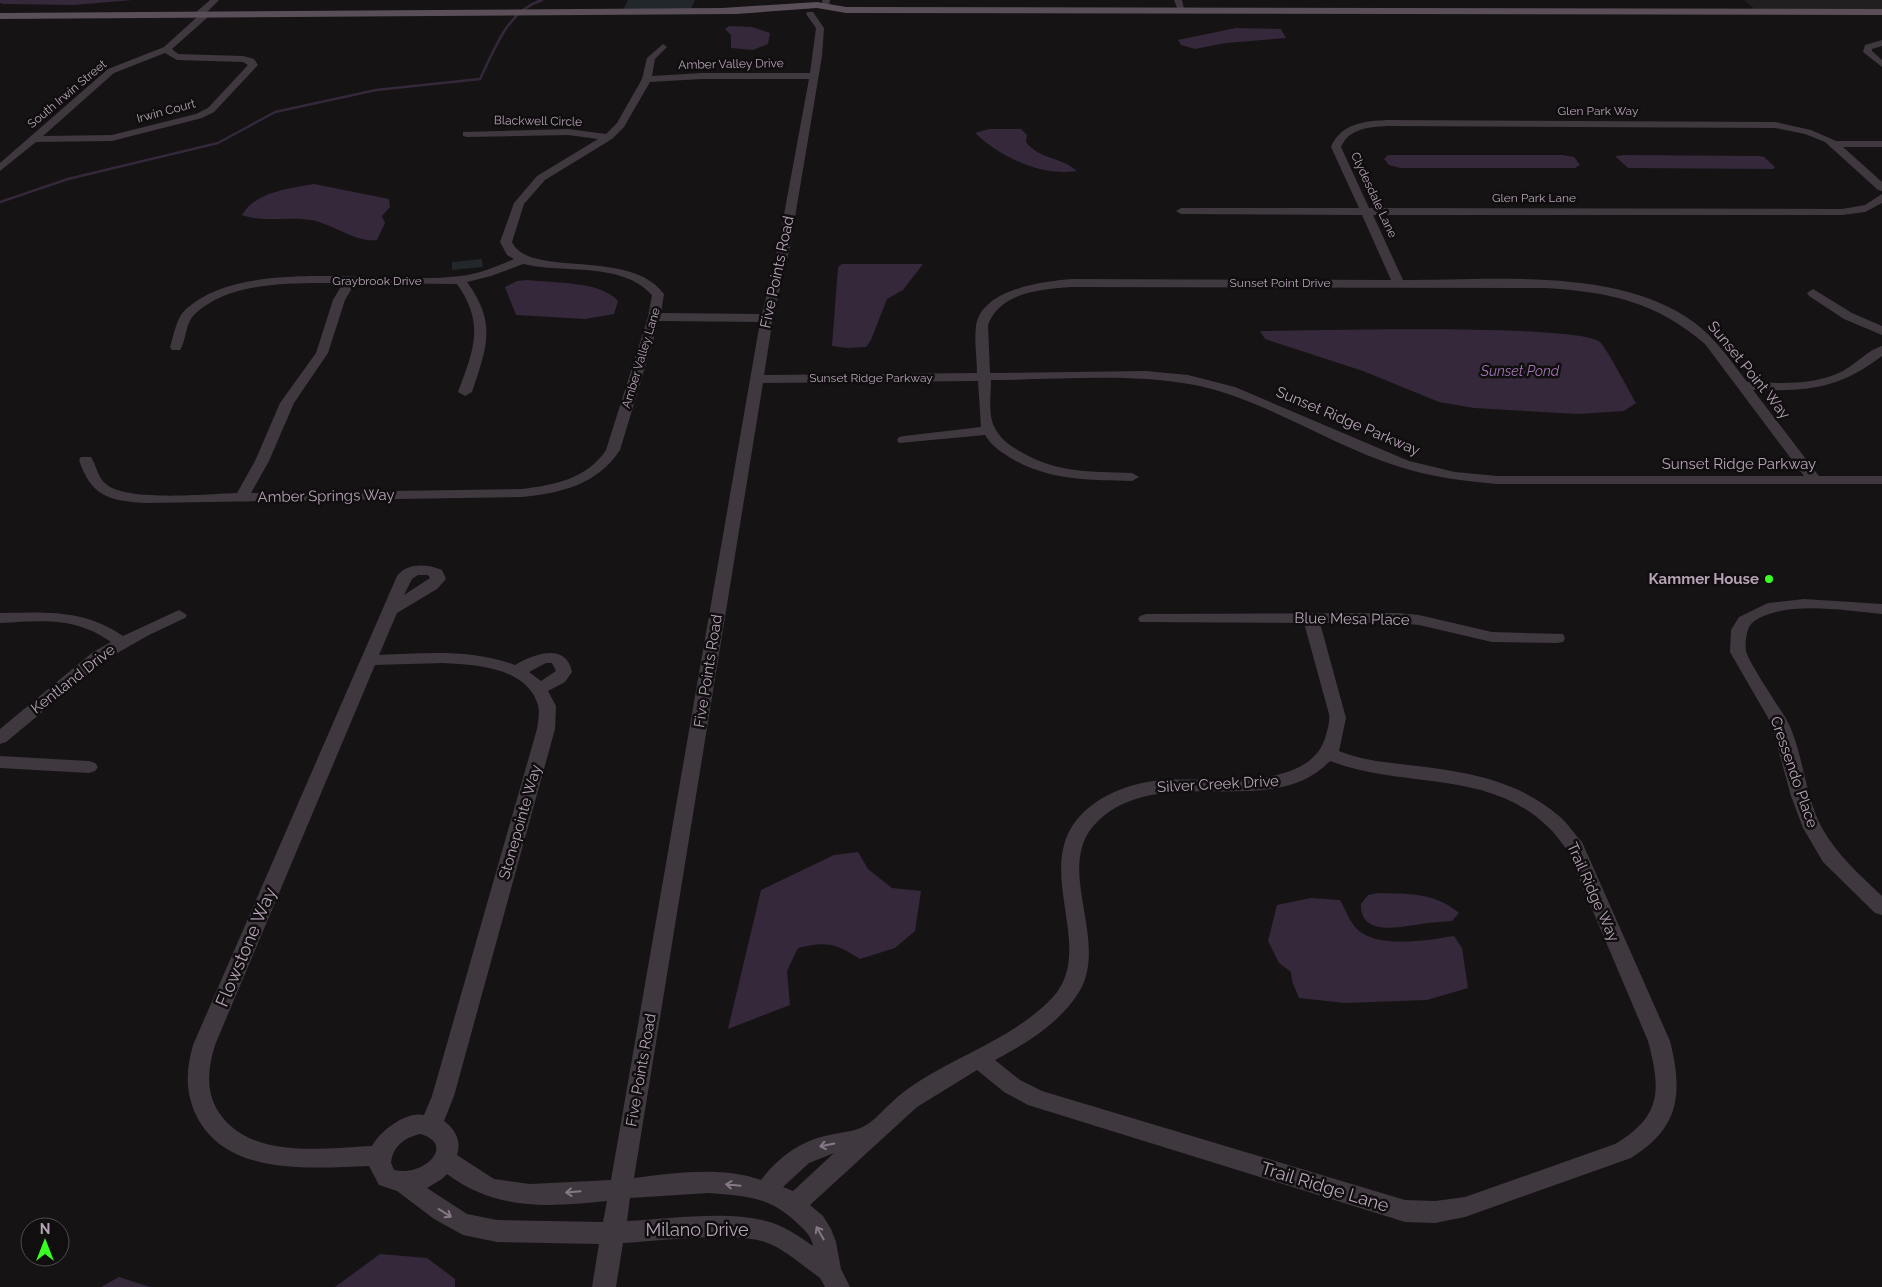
<svg xmlns="http://www.w3.org/2000/svg" width="1882" height="1287" font-family="Raleway,sans-serif">
	<rect width="100%" height="100%" fill="#151314"/>
	<polygon fill="#221f21" points="1744,0 1882,0 1882,12 1758,12"/>
	<g fill="#21272b">
		<polygon points="628,0 695,0 691,9 622,12"/>
		<polygon points="482,259 483,267 452,270 452,262"/>
	</g>
	<g fill="#34283a">
		<polygon points="0,0 133,0 74,5 4,4 0,3"/>
		<polygon points="729,26 752,27 770,33 768,44 753,50 731,48 731,35 725,29"/>
		<polygon points="1236,28 1281,29 1286,38 1226,43 1195,49 1181,45 1178,40"/>
		<path d="M989 129H1021L1027 135 1026 142C1040 160 1060 156 1077 171 1042 177 1000 157 975 133Z"/>
		<polygon points="1388,155 1562,155 1574,157 1580,165 1575,168 1400,168 1389,165 1384,159"/>
		<polygon points="1624,155 1760,156 1764,157 1775,167 1773,169 1628,168 1615,156"/>
		<path d="M314 184 389 199 390 207 382 216 385 223 377 240C356 243 333 224 311 220 288 216 263 223 242 215 255 192 290 188 314 184Z"/>
		<polygon points="842,264 923,264 903,290 887,299 871,340 866,347 846,348 832,346 838,267"/>
		<path d="M527 280C552 283 602 281 618 301L614 314 585 319 516 315 505 287 517 281Z"/>
		<path d="M1260 331C1307 331 1576 323 1600 342 1606 347 1630 393 1636 403L1624 411 1578 414 1474 408 1439 402 1363 371 1265 339Z"/>
		<path d="M858 852 868 869 892 888 921 891 915 931 895 948 860 959C835 943 827 941 798 948L787 971 790 1005 728 1029 761 890 834 855Z"/>
		<path d="M1378 893C1407 894 1435 892 1459 913L1452 921C1444 922 1436 922 1428 923 1407 925 1360 940 1361 904L1368 895Z"/>
		<path d="M1311 898 1340 900C1345 909 1351 924 1358 930 1379 949 1428 940 1454 936L1462 948 1468 988 1427 1000 1345 1003 1299 998 1292 981 1291 972 1279 963 1268 941 1277 905Z"/>
		<polygon points="380,1254 427,1258 455,1279 455,1287 335,1287"/>
		<polygon points="119,1277 150,1287 101,1287"/>
	</g>
	<g fill="none" stroke-linecap="round" stroke-linejoin="round">
		<path stroke="#34283a" stroke-width="2.5" d="M0 202 68 179 218 143 275 112 376 90 480 79C495 49 507 11 542 0"/>
		<g fill="#3f383f" fill-rule="evenodd">
			<path d="M210 0H219L206 13 209 15 208 17 172 49 178 54 243 56 254 59 258 65 214 112 202 118 112 141 36 142 0 171V163L108 69 164 47 197 17 194 15 195 13ZM165 53 177 60 243 62 248 65 208 108 196 114 112 135 43 136 114 73Z"/>
			<polygon points="822,0 830,0 829,8 823,8"/>
			<polygon points="1174,0 1182,0 1185,13 1179,13"/>
			<path d="M807 12H813L824 28 822 56 790 247 773 318 764 375 977 373C977 358 974 341 976 326 981 289 1044 281 1072 279L1391 280 1362 215 1181 214 1176 211 1181 208H1359L1331 147C1341 123 1365 121 1388 120L1775 122 1811 130 1836 141H1882V147H1843L1882 182V191L1878 190 1825 142 1805 134 1775 128 1388 126C1370 127 1349 128 1341 147L1369 208 1842 209 1865 205 1882 194V203L1865 212 1842 215H1373L1403 280C1492 280 1620 267 1695 323 1716 339 1731 361 1747 382 1779 383 1814 386 1843 371 1856 364 1868 350 1882 346V356C1837 390 1808 391 1753 390L1819 476H1882V484H1497C1464 481 1431 477 1400 467 1341 449 1284 412 1225 393 1157 370 1063 380 991 380 991 394 988 414 994 426 1000 439 1009 445 1021 452 1060 474 1089 471 1132 473L1139 477 1132 481C1091 480 1051 481 1014 460 1003 453 992 447 985 435L899 443 897 440 899 437 904 436 981 427 978 381 763 383 634 1178C674 1173 722 1166 761 1180 779 1156 801 1141 829 1135 841 1132 856 1132 866 1125 875 1120 883 1110 891 1103 900 1094 910 1087 921 1080 964 1053 1016 1036 1052 998 1105 942 1010 847 1108 795 1126 786 1145 781 1165 780 1211 777 1311 793 1326 735 1328 727 1330 722 1329 714L1304 623 1140 622 1138 619 1140 616 1146 614 1398 613 1419 615 1492 632 1563 634 1565 638 1563 642 1557 643 1492 642 1419 625 1398 623H1320L1346 718 1339 751C1364 761 1391 763 1417 766 1468 772 1519 781 1559 816 1568 823 1574 834 1582 842L1670 1041C1683 1093 1680 1128 1631 1158L1465 1217 1435 1223 1405 1222 1028 1105 1004 1092 977 1070 917 1107 810 1205 823 1216 831 1229 836 1242 841 1269 850 1287H825L820 1278C803 1266 785 1249 765 1242 732 1231 660 1241 623 1243L616 1287H592L599 1244 497 1242 463 1235 434 1219 397 1191 379 1185 369 1166C311 1168 226 1177 196 1115 185 1092 186 1070 193 1045L397 576C407 562 429 564 442 570L446 579 437 589 397 613 379 655C425 653 472 649 515 665 534 654 566 642 572 672L565 682 548 691 556 706 555 729 454 1096 444 1121C455 1129 462 1141 457 1155L494 1179 530 1184 611 1180 760 322 659 321 620 450C597 485 561 493 522 497L145 503C109 501 91 496 79 460L81 457H91C97 466 97 477 106 484 126 502 208 494 237 493L255 461 280 403 316 353 333 300 343 283C296 283 231 280 195 314 185 323 187 339 180 350H172L170 347C174 335 176 318 186 309 246 255 385 286 460 276 479 274 497 266 514 259L507 255 500 242 514 203 537 176 598 139 568 135 467 137 463 136V132L568 129 606 134 617 123 642 79 647 58 663 44 667 47 655 59 652 76 702 73H810L816 28 806 14ZM702 79H809L778 247 762 314 661 313 664 294C630 247 529 279 512 242L524 204 545 180 612 139 624 127 650 82ZM523 264C564 274 621 261 652 295L648 317 606 450C587 479 554 485 522 489L251 493 269 461 294 403 328 353 345 300 355 283 457 284C485 324 474 349 458 392L465 396 472 392C487 347 497 323 467 282L491 276ZM1072 287 1545 288C1609 292 1655 301 1705 344L1804 476H1497L1455 472 1409 461 1235 387 1188 375 1146 371 990 373 988 325C1000 292 1042 289 1072 287ZM418 575H428L430 578 404 595 412 579ZM443 663C477 665 526 667 538 705 540 712 538 722 537 729L432 1096 424 1115C406 1111 380 1131 372 1146 324 1148 257 1159 223 1118 205 1096 207 1071 215 1045L375 665ZM546 663H552L556 671 541 681 529 672ZM1330 761C1402 789 1488 769 1547 826 1555 833 1561 842 1567 850L1648 1041C1661 1090 1662 1116 1615 1144L1465 1197 1435 1201 1405 1200 1042 1091 1020 1080 995 1060C1027 1043 1060 1023 1079 992 1111 939 1051 866 1098 821 1161 761 1273 822 1330 761ZM420 1134C457 1144 424 1177 394 1170L391 1163C393 1146 404 1138 420 1134ZM834 1153 793 1191 783 1187 809 1163ZM447 1174C497 1211 548 1207 607 1201L603 1222 497 1220 467 1214 427 1188 442 1179ZM709 1193C745 1196 767 1196 795 1221 803 1229 811 1234 813 1246 800 1237 787 1228 773 1223 730 1209 671 1219 627 1221L630 1198Z"/>
			<polygon points="1882,40 1882,46 1872,49 1872,51 1882,60 1882,67 1863,52 1865,45"/>
			<polygon points="1813,289 1852,313 1882,326 1882,335 1844,319 1809,296 1807,293"/>
			<path d="M1804 599 1882 604V614C1845 611 1783 599 1752 623 1746 628 1745 644 1746 651 1749 663 1777 704 1785 717 1803 747 1804 795 1822 828 1837 855 1860 875 1882 896V915L1875 913 1823 862 1803 828 1791 796 1771 723 1730 652 1731 630 1739 617 1768 603Z"/>
			<path d="M179 610 187 615 185 618 149 635 105 660 6 742 0 744V729L93 652 111 642C74 616 42 621 0 623V613C45 612 85 609 123 636Z"/>
			<polygon points="0,756 89,761 95,763 98,767 95,771 89,773 0,768"/>
		</g>
		<polygon fill="#5a4f59" fill-rule="evenodd" points="817,2 846,7 1882,9 1882,15 846,13 817,8 736,14 0,19 0,13 722,8"/>
	</g>
	<defs><path id="oneway-shaft" d="M-6 0H5M1.5-3L5.5 0L1.5 3" fill="none" stroke-width="1.6" stroke-linecap="round" stroke-linejoin="round" transform="scale(1.25)"/></defs>
	<g stroke="#867887">
		<use href="#oneway-shaft" transform="translate(827 1145) rotate(168)"/>
		<use href="#oneway-shaft" transform="translate(733 1185) rotate(-174)"/>
		<use href="#oneway-shaft" transform="translate(573 1192) rotate(175)"/>
		<use href="#oneway-shaft" transform="translate(445 1213) rotate(32)"/>
		<use href="#oneway-shaft" transform="translate(820 1233) rotate(-120)"/>
	</g>
	<circle fill="#36ff21" stroke="#100e0f" stroke-width="2" cx="1769" cy="579" r="5"/>
	<g text-anchor="middle" stroke-width="5" stroke-linejoin="round" paint-order="stroke">
		<g font-size="12" fill="#b6a3b7" stroke="#100e0f">
			<text transform="translate(731 64) rotate(-1)" y="4">Amber Valley Drive</text>
			<text transform="translate(67 94) rotate(-40)" y="4">South Irwin Street</text>
			<text transform="translate(166 111) rotate(-15)" y="4">Irwin Court</text>
			<text x="1598" y="115">Glen Park Way</text>
			<text transform="translate(538 121) rotate(1)" y="4">Blackwell Circle</text>
			<text transform="translate(1374 195) rotate(65)" y="4">Clydesdale Lane</text>
			<text x="1534" y="202">Glen Park Lane</text>
			<text x="377" y="285">Graybrook Drive</text>
			<text x="1280" y="287">Sunset Point Drive</text>
			<text transform="translate(641 358) rotate(-73)" y="4">Amber Valley Lane</text>
			<text x="871" y="382">Sunset Ridge Parkway</text>
		</g>
		<g font-size="14" font-style="italic" fill="#a376b6" stroke="#100e0f">
			<text x="1520" y="376">Sunset Pond</text>
		</g>
		<g font-size="15" fill="#b6a3b7" stroke="#100e0f">
			<text transform="translate(777 272) rotate(-78)" y="5">Five Points Road</text>
			<text transform="translate(1749 370) rotate(51)" y="5">Sunset Point Way</text>
			<text transform="translate(1348 421) rotate(23)" y="5">Sunset Ridge Parkway</text>
			<text x="1739" y="469">Sunset Ridge Parkway</text>
			<text transform="translate(326 496) rotate(-1)" y="5">Amber Springs Way</text>
			<text transform="translate(1352 619) rotate(1)" y="5">Blue Mesa Place</text>
			<text transform="translate(708 671) rotate(-81)" y="5">Five Points Road</text>
			<text transform="translate(73 679) rotate(-38)" y="5">Kentland Drive</text>
			<text transform="translate(1794 772) rotate(71)" y="5">Cressendo Place</text>
			<text transform="translate(1218 784) rotate(-3)" y="5">Silver Creek Drive</text>
			<text transform="translate(520 822) rotate(-74)" y="5">Stonepointe Way</text>
			<text transform="translate(1593 892) rotate(66)" y="5">Trail Ridge Way</text>
			<text transform="translate(641 1070) rotate(-80)" y="5">Five Points Road</text>
		</g>
		<g font-size="15" font-weight="bold" fill="#b6a3b7" stroke="#100e0f" text-anchor="end">
			<text x="1759" y="584">Kammer House</text>
		</g>
		<g font-size="18" fill="#b6a3b7" stroke="#100e0f">
			<text transform="translate(246 947) rotate(-67)" y="6">Flowstone Way</text>
			<text transform="translate(1325 1187) rotate(17)" y="6">Trail Ridge Lane</text>
			<text x="697" y="1236">Milano Drive</text>
		</g>
	</g>
	<g transform="translate(45 1242)"><circle r="24" fill="#100e0f" stroke="#524a52"/>
	<path d="M0-4L9 19L0 12L-9 19Z" fill="#36ff21"/>
	<text y="-8" font-size="14" font-weight="bold" text-anchor="middle" fill="#b6a3b7">N</text>
	</g>
</svg>
